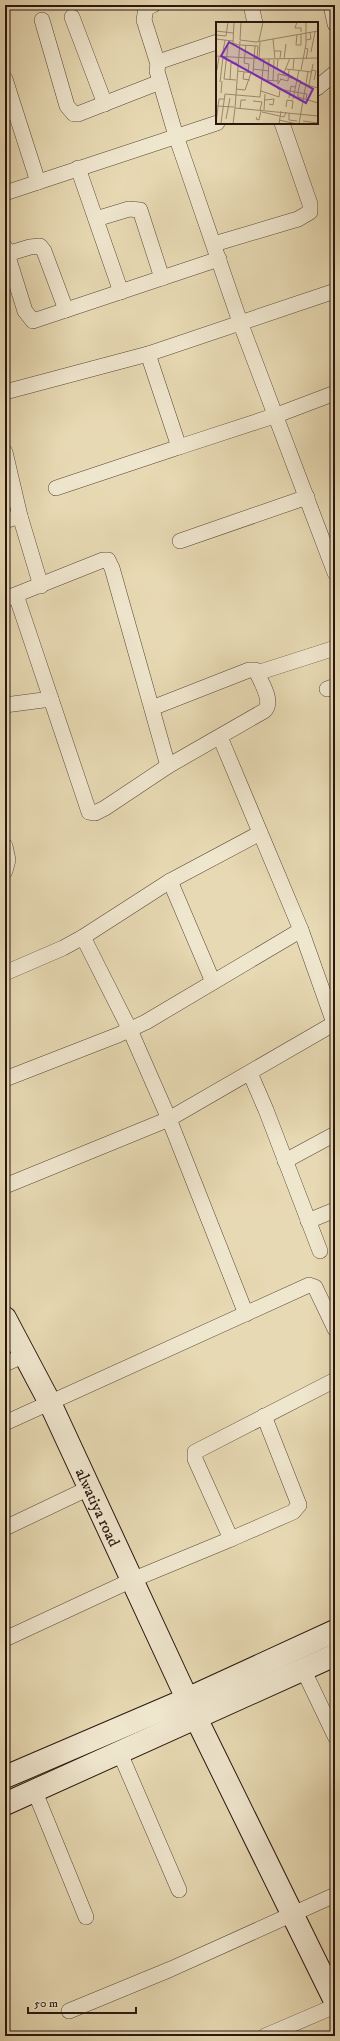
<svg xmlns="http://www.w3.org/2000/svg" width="340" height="2041" font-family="'IM FELL DW Pica',serif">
	<rect width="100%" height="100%" fill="#e7d9b3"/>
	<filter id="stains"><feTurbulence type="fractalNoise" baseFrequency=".005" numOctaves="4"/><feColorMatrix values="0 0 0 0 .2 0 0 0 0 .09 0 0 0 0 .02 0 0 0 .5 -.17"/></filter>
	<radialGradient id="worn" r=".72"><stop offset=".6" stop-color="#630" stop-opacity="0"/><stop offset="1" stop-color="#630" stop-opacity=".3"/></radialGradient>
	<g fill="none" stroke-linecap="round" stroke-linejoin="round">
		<g stroke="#594737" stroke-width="16">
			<g id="street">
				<polyline points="153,5 146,8 144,20 158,64"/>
				<polyline points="251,5 255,23"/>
				<polyline points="331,5 335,24"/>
				<polyline points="72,17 105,104"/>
				<polyline points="42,20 67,106 74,114 78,114 160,82"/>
				<polyline points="217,42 161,61 158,64 157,71 176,136 240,322 335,573"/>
				<polyline points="5,79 38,182"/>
				<polyline points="317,88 335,73"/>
				<polyline points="78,168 121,292"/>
				<polyline points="5,193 217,123"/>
				<polyline points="96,219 129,209 140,210 162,278"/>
				<polyline points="214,244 298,219 310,212 310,204 282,123"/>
				<polyline points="5,247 25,311 33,321 219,259"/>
				<polyline points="7,254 30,247 40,246 44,251 66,310"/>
				<polyline points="148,354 179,447 277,415 335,393"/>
				<polyline points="5,392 148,354 335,291"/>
				<polyline points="5,452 20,516 41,586"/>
				<polyline points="56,488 179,447"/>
				<polyline points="5,521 20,516"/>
				<polyline points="180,541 307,497"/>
				<path d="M16 595 89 812 95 813 105 808 168 766 264 711C274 702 262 684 257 673L255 670H249L152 708"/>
				<polyline points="5,599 103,560 108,560 112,568 168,766"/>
				<polyline points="257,673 335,648"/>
				<polyline points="327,689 335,686"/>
				<polyline points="5,705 51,699"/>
				<polyline points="220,737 301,930 334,1023"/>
				<polyline points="5,846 8,860 5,871"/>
				<polyline points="170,881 213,982"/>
				<polyline points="83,937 130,1030 169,1119 246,1314"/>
				<polyline points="5,973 63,948 83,937 170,881 260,833"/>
				<polyline points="250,1073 266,1110 320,1251"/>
				<polyline points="5,1079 118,1035 146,1022 301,930"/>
				<polyline points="285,1161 335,1134"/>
				<polyline points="5,1186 169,1119 335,1023"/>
				<polyline points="308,1221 335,1210"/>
				<polyline points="5,1364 25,1355"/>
				<polyline points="5,1423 309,1285 315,1287 335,1329"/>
				<polyline points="5,1528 89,1488"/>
				<polyline points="231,1539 293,1512 299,1505 264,1416"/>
				<polyline points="5,1639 132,1580 231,1539 195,1459 195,1452 335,1380"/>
				<polyline points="303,1669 335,1736"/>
				<polyline points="119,1751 179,1890"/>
				<polyline points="35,1792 86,1917"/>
				<polyline points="69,2011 171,1969 335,1895"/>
				<polyline points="265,2036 335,2006"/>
			</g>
		</g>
		<g stroke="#2a160e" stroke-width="24">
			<g id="secondary">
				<path id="s1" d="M5 1318 50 1403 196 1718 335 2001"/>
				<polyline points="5,1777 187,1699 335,1631"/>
				<polyline points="5,1804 335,1655"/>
			</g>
		</g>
		<use href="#street" stroke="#efe6ce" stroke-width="15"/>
		<use href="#secondary" stroke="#efe6ce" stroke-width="22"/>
	</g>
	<g text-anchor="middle" stroke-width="4" stroke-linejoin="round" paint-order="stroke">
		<g font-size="16" fill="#2a160e" stroke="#efe6ce">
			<text dy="6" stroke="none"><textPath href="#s1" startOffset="211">alwatiya road</textPath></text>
		</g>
	</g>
	<g transform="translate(216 22)">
		<rect width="102" height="102" fill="#e7d9b3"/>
		<path fill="none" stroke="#9b8b71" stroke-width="1" d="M18 0 17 21 23 23M81 0 79 6H85V10M0 9 17 11M0 13 10 14 12 0M81 13 80 23H85V12M0 17 17 19M57 17 59 37M24 18 40 20 102 9M24 18 25 0M90 18 95 17 94 10M24 19 19 86 102 94M43 19 47 0M24 23 42 24M30 23 28 41 33 42 32 50M12 24 8 57 20 58M89 26 92 27 90 37M59 29H65L64 36M95 30 99 10M0 34 48 37 102 36M6 35 9 18M41 37 42 24M43 37 44 20M62 37 61 47 66 49M68 37 70 22M37 47 53 49M70 47 96 50M1 48 3 35M77 48 78 36M85 48 90 22V0M96 48 100 49 98 58M22 49 37 51 39 24M28 50 27 57 34 58M67 53 74 36M72 55 85 59M64 57 72 59 73 48M65 57 62 62V52L72 54M14 58 15 41H21M47 58 62 59M52 58 53 37M57 59 58 38M4 60 7 35M93 63 97 42M61 65 62 67 91 72 90 77M20 67 29 68 35 51M45 69 63 75 64 68M82 70 84 61 102 66M82 70V75L102 81M5 71 6 59M73 76 75 64 79 65M77 77 83 48M49 78 58 77 57 83 53 82M37 79 46 80 44 88M0 84 18 85M70 85 71 78 77 79 76 87M24 87 25 78H30M48 88 49 72M46 90 68 95 70 90M73 91V98L81 99M41 95 40 97 43 98 45 89M10 97 14 76M63 98 81 102M87 99 102 101M0 101 3 77H9M5 101 9 72 44 75 48 37M17 102 19 86M63 102 65 89M83 102 92 50"/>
		<path fill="#7b2cbf" fill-opacity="0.15" stroke="#7b2cbf" stroke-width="2" d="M13 20 97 67 90 81 5 34Z"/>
		<rect width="102" height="102" fill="none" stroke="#2a160e" stroke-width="2"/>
	</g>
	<rect width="340" height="2041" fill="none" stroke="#e7d9b3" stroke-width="20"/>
	<rect x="6" y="6" width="328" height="2029" fill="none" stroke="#2a160e" stroke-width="2"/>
	<rect x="10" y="10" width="320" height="2021" fill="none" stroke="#2a160e"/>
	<path d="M28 2007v6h108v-6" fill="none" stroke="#2a160e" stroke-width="2"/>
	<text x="34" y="2007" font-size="12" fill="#2a160e" stroke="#efe6ce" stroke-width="3" paint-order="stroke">50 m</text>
	<rect width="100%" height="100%" filter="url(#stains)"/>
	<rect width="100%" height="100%" fill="url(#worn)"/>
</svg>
